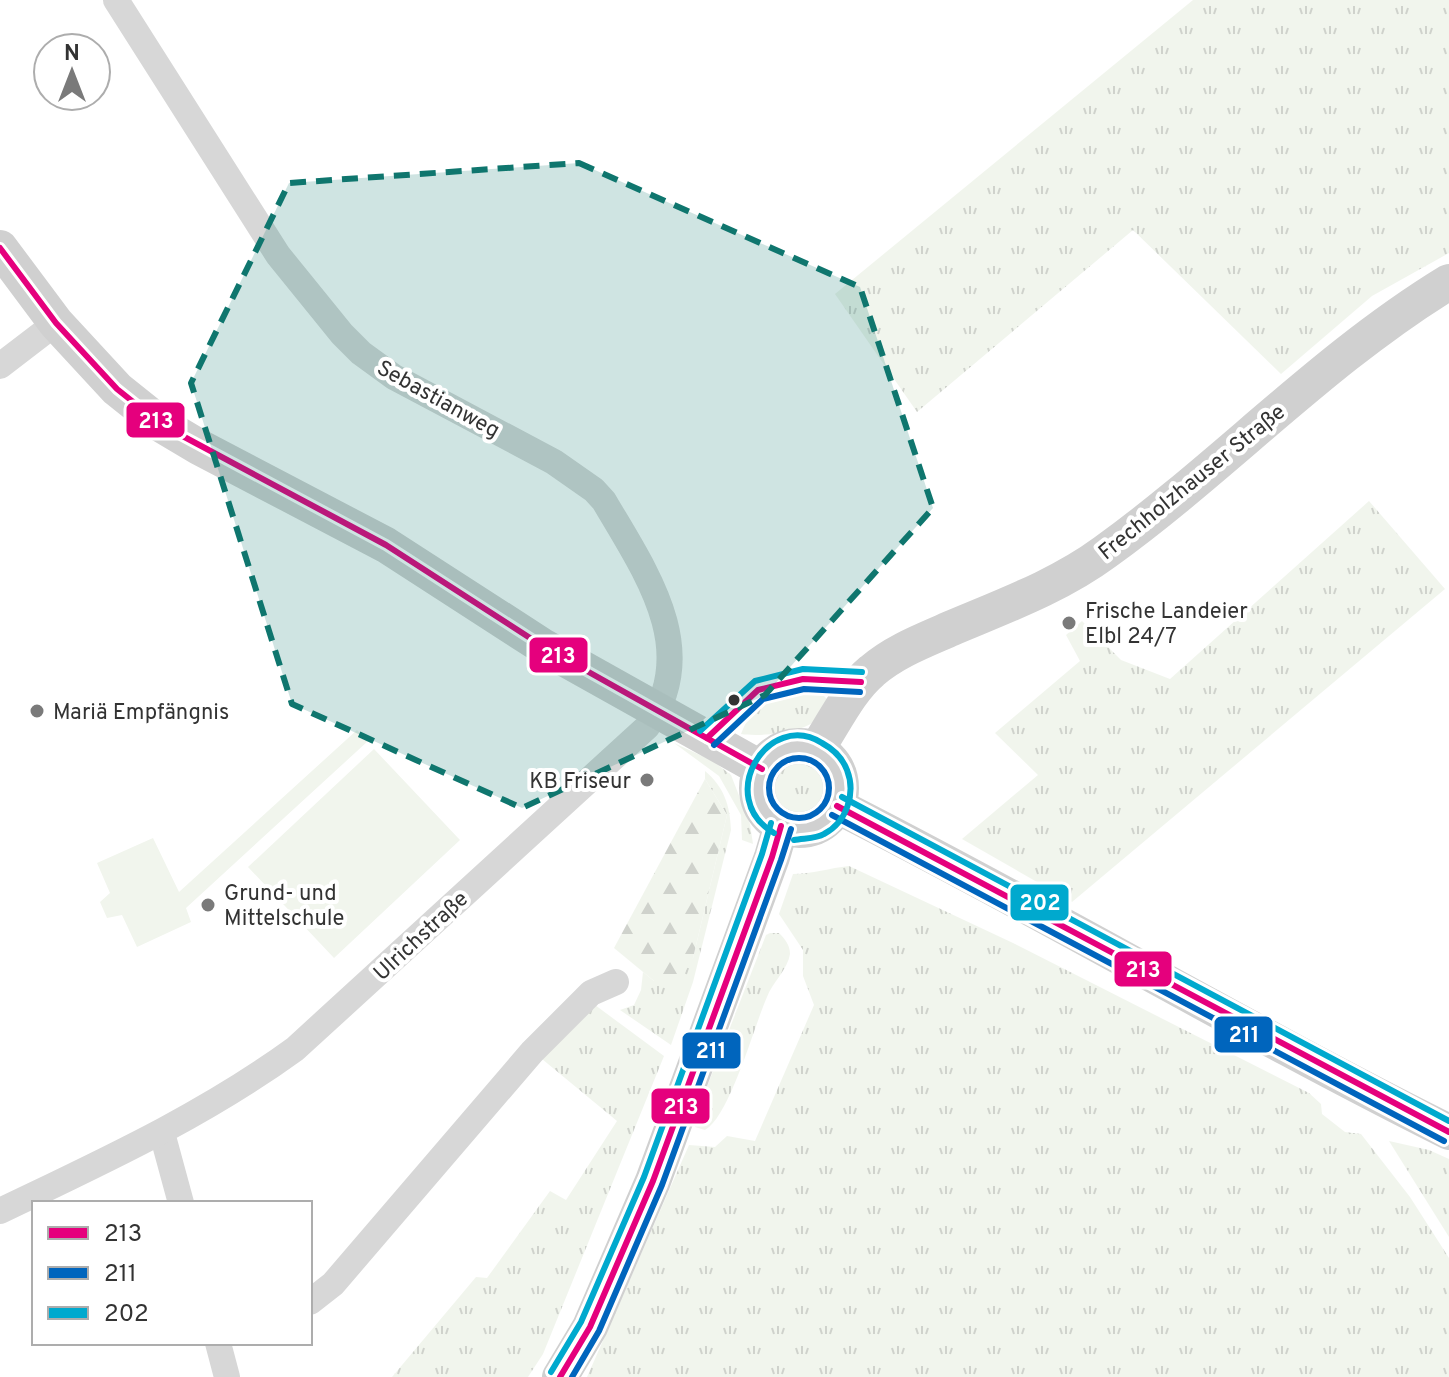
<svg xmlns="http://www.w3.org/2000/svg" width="1449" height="1377" font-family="Overpass,sans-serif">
	<defs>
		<pattern id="grass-tufts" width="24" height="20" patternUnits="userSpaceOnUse" patternTransform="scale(2)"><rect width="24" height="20" fill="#f1f5ed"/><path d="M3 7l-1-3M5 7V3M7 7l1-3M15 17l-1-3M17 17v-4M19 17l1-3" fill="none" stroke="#cfd2cc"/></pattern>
		<pattern id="forest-firs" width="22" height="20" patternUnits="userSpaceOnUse" patternTransform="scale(2)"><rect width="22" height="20" fill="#f1f5ed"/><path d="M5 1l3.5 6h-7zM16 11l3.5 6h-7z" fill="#cfd2cc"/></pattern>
	</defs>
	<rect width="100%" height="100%" fill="#fff"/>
	<g fill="url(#grass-tufts)">
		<polygon points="1193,0 1449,0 1449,253 1372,296 1281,374 1133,230 917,412 835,294"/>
		<polygon points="1369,501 1445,589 1072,902 962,839 1038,775 995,733 1080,661 1066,635 1082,621 1121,660 1170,679"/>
		<path d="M810 688 820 692 830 702C826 707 822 714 818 719 803 733 760 737 741 734 754 700 774 690 810 688Z"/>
		<polygon points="674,743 713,761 731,775 750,824 753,844 742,840 741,815 719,776"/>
		<circle cx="799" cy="788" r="31"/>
		<path d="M705 771C724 787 730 805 731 830L693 982 671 1045 620 1010 634 1005 641 990 643 972 654 981 693 958 727 815 705 779Z"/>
		<path d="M849 866 1013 943 1309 1093 1321 1104 1322 1114 1345 1132 1361 1134 1410 1197 1449 1258V1377H587L689 1145 715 1147 727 1136 755 1141 814 1005 803 976V950L779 914 793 874C812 874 830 868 849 866Z"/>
		<path d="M770 933H779C785 939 790 945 790 954 788 969 772 983 767 997 754 1026 730 1116 705 1130L695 1127 694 1120 766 935Z"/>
		<polygon points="595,1005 664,1056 543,1354 528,1377 392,1377 476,1277 487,1278 550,1191 566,1200 617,1121 542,1059"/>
		<polygon points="1389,1141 1429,1150 1449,1159 1449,1237"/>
	</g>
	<polygon fill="url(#forest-firs)" points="705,779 727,815 693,958 681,979 654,981 614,948"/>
	<g fill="#f1f5ed">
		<polygon points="357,730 368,741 186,908 191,922 137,947 122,915 107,918 100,902 110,893 97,863 153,838 179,892"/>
		<polygon points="374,749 460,840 334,958 248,867"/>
	</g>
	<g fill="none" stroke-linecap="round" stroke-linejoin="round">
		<g stroke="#d7d7d7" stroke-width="26">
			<polyline points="0,366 56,323"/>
			<polyline points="162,1133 181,1203"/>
			<path d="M0 1211C102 1162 203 1116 295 1049L647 727C702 650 645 571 604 501L594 490 554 462 394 377 361 353 342 334 278 255 116 0"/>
			<polyline points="310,1302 333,1284 532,1052 591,993 616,982"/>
			<polyline points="218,1343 227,1377"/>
		</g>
		<g stroke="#d0d0d0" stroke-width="36">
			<polyline points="0,248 56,323 117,389 162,425 199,447 386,545 544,647 762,769"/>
			<circle cx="799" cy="788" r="42"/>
			<path d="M816 750C833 725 849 690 872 671 895 651 925 640 952 628 1004 606 1059 586 1105 552 1223 467 1324 358 1449 282"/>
			<path d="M837 806C1043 910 1242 1029 1449 1132"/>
			<polyline points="560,1377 590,1327 653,1181 772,857 781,826"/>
		</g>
		<g stroke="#fff" stroke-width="12">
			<g id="bus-1">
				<polyline points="0,248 56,323 117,389 162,425 386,545 544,647 762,769"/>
				<polyline points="707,738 758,690 803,679 861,682"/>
				<polyline points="837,806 1449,1132"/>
				<polyline points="560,1377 590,1327 653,1181 772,857 781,826"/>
			</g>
		</g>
		<g stroke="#fff" stroke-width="12">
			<g id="bus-2">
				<polyline points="714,745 763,699 804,689 860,692"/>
				<circle cx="799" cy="788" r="30"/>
				<polyline points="832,815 1444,1141"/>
				<polyline points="572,1377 599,1331 662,1185 781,860 791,829"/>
			</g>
		</g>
		<g stroke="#fff" stroke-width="12">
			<g id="bus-3">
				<polyline points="700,731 755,681 803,669 862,672"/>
				<polyline points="842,797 1449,1121"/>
				<path d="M774 833C714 798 768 709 822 743 833 749 842 757 847 770 856 793 847 822 824 834 816 839 803 838 794 840"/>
				<polyline points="551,1372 581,1322 644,1177 762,854 771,823"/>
			</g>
		</g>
		<use href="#bus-1" stroke="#e5007d" stroke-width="6"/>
		<use href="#bus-2" stroke="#0065bd" stroke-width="6"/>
		<use href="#bus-3" stroke="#00a9ce" stroke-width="6"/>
	</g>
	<path fill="#0f766e" fill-opacity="0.2" stroke="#0f766e" stroke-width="6" stroke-dasharray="16 10" stroke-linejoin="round" d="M579 163 860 287 933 508 765 695 522 808 292 704 191 383 289 183Z"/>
	<g fill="#7a7a7a" stroke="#fff" stroke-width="3">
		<circle cx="1069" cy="623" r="8"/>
		<circle cx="37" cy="711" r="8"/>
		<circle cx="647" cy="780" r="8"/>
		<circle cx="208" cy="905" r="8"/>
	</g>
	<circle fill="#333" stroke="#fff" stroke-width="3" cx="734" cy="700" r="7"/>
	<g text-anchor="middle" stroke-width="8" stroke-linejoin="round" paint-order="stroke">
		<g font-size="22" fill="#333" stroke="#fff">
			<text transform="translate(439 398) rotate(29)" y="8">Sebastianweg</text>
			<text transform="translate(1191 481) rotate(-39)" y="8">Frechholzhauser Straße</text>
			<text transform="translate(420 935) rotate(-43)" y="8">Ulrichstraße</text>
		</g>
		<g font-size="22" fill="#333" stroke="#fff" text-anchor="start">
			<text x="1085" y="618">Frische Landeier<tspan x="1085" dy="25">Elbl 24/7</tspan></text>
			<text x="53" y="719">Mariä Empfängnis</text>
			<text x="631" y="788" text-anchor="end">KB Friseur</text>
			<text x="224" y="900">Grund- und<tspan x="224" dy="25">Mittelschule</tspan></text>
		</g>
	</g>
	<g stroke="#fff" stroke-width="3">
		<rect x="125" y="401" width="61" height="38" rx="8" fill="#e5007d"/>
		<rect x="528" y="636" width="61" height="38" rx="8" fill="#e5007d"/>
		<rect x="1009" y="883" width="61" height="39" rx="8" fill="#00a9ce"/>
		<rect x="1113" y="950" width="60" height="38" rx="8" fill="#e5007d"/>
		<rect x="1213" y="1015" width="61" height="39" rx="8" fill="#0065bd"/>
		<rect x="681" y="1031" width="61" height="39" rx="8" fill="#0065bd"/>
		<rect x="650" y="1087" width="61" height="38" rx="8" fill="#e5007d"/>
	</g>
	<g font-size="22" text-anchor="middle" font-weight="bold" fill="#fff">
		<text x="156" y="428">213</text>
		<text x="558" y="663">213</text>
		<text x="1040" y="910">202</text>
		<text x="1143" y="977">213</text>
		<text x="1244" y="1042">211</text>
		<text x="711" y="1058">211</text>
		<text x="681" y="1114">213</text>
	</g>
	<rect x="32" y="1201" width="280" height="144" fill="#ffffff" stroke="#adadad" stroke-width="2"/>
	<rect x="48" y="1227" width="40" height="12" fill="#e5007d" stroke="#adadad" stroke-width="2"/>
	<text x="104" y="1241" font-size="24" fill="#333333">213</text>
	<rect x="48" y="1267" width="40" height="12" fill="#0065bd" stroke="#adadad" stroke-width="2"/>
	<text x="104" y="1281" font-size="24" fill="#333333">211</text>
	<rect x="48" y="1307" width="40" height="12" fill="#00a9ce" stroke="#adadad" stroke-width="2"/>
	<text x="104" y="1321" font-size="24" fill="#333333">202</text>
	<g transform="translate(72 72)"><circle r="38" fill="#ffffff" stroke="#adadad" stroke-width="2"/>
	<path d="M0-6L14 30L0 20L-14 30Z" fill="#7a7a7a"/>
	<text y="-12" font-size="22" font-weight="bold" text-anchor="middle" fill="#333333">N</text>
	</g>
</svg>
